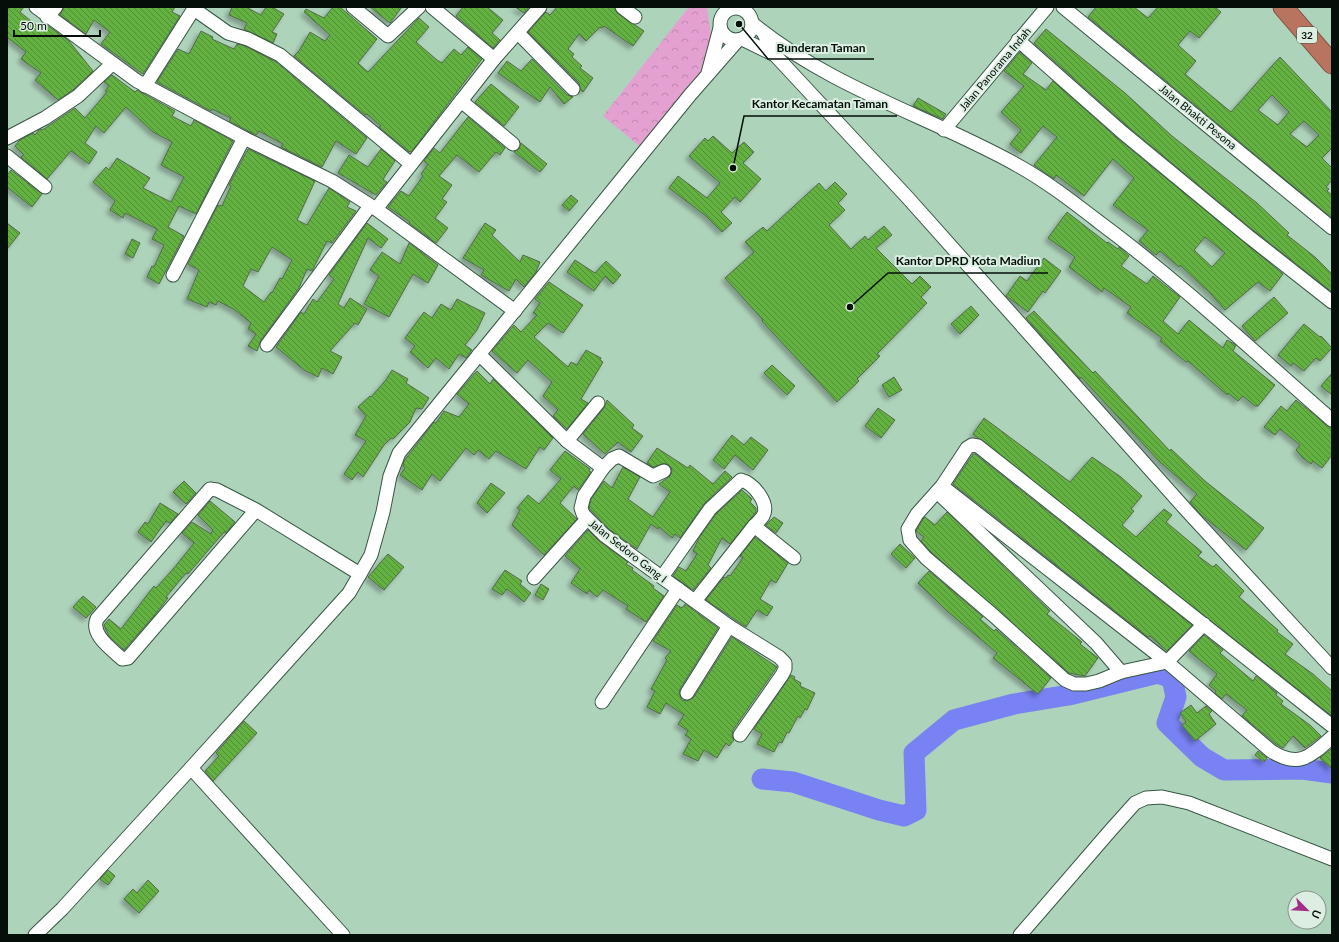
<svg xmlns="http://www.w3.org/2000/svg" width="1339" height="942" font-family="Lato,sans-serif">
	<defs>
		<pattern id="park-crowns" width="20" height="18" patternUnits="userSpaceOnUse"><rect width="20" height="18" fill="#e3a0d0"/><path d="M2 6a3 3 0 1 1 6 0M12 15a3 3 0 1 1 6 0" fill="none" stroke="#c189b1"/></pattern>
		<pattern id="building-back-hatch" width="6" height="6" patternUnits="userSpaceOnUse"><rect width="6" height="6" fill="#63b140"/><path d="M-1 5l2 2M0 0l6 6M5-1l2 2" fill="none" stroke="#4f8e34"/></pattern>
		<filter id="shadow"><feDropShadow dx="-3.5" dy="3.5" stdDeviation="2" flood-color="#0004"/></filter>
	</defs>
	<rect width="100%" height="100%" fill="#aed3bb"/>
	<polygon fill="url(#park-crowns)" points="689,7 707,7 711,36 703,75 642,148 603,116"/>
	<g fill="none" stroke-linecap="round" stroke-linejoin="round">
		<polyline stroke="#7982f3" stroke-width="21" points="762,779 793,782 879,810 904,816 916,810 914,753 954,720 1014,704 1069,695 1158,673 1172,678 1176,697 1167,723 1202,757 1224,770 1302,769 1332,773"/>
	</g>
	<g fill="url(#building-back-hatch)" stroke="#556a4d" fill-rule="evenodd" filter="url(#shadow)">
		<polygon points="10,7 24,7 20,12 42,30 47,25 69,41 93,71 73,90 58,100 35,80 41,73 21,59 26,52 7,37 7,10"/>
		<polygon points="64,7 175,7 172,12 180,16 143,74 101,44 110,32 94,20 86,34 60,15"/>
		<polygon points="232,7 246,7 261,15 266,7 272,7 284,14 272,32 277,34 273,43 244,29 247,23 229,15"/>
		<polygon points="333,7 340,7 377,39 358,63 368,72 419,18 429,27 416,42 437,60 442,63 454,49 461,55 468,47 482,59 412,151 409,152 379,127 381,126 367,114 365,115 294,56 299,51 310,32 325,41 330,35 304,12 306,9 324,18"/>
		<polygon points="370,7 402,7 390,23"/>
		<polygon points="463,7 487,7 503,20 492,33 500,40 493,48 456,16"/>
		<polygon points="515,7 529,7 524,13"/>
		<polygon points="557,7 614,7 617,13 644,31 633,46 604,26 602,28 600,27 586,41 579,34 568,49 574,54 572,57 582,66 580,68 593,78 583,92 581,90 579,83 528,32 546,12 550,15"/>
		<path d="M1096 7H1134L1148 18 1158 7H1215L1221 12 1199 38 1190 31 1178 45 1196 61 1185 74 1231 112 1280 57 1332 112V148L1322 158 1332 168V180L1326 187 1329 189 1327 191 1332 195V218L1088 17ZM1272 95 1289 112 1278 125 1258 110ZM1304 121 1319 135 1307 147 1290 134Z"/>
		<polygon points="1046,29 1125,93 1172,136 1257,203 1289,233 1287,235 1315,257 1332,274 1332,292 1253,230 1127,126 1034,43"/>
		<polygon points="201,31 213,37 212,39 234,49 237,44 245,46 276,62 367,138 356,154 336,141 322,167 281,147 283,144 259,131 256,135 229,121 231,118 212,109 211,111 157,82 178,49 189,54"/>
		<path d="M1020 52 1032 63 1023 74 1046 90 1053 81 1117 138 1283 274 1270 291 1258 282 1225 310 1212 295 1180 265 1179 267 1160 251 1156 255 1139 241 1148 230 1113 205 1134 178 1113 159 1084 196 1056 175 1054 179 1034 165 1057 137 1043 126 1021 153 1010 144 1021 130 1001 112 1024 86 1004 71ZM1205 237 1225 253 1212 267 1194 250Z"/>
		<polygon points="532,59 567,95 573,97 564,104 550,87 540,102 498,73 507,61 521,71"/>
		<polygon points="112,75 135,92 137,90 175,111 172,116 191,126 194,120 233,141 196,214 179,206 168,227 184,236 159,284 147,277 152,266 154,267 164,245 152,239 157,229 125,213 123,218 110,210 115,201 93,182 106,167 109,170 117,158 150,178 143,188 171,202 184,177 161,165 172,142 153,132 126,107 104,133 96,126 85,143 97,152 89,164 71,151 47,179 21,157 24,155 15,146 20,140 33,133 35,135 39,130 44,129 75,108 85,118 107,92 105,91 109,86 104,82"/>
		<polygon points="491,84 519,107 504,126 475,102"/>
		<polygon points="918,98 946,114 944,117 943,119 913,106"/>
		<polygon points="468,117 505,148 500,155 496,152 479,172 457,155 439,176 452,185 442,199 447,202 435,218 448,228 436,243 409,223 410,222 388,207 401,191 409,196 423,176 421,174 428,164 424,161 434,148 440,153"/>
		<polygon points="713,136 732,153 744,142 754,152 743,163 761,179 740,202 735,197 721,212 732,223 722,232 706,216 669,188 678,176 707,198 720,183 689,156 705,138 708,141"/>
		<polygon points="521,143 547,164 540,172 514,152 519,149"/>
		<path d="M248 149 315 181 297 220 307 225 329 188 350 202 347 207 356 211 332 243 327 241 312 271 307 269 299 288 261 340 257 351 248 346 256 334 248 329 251 323 235 310 218 301 216 305 209 302 207 307 187 299 199 270 188 264 218 205 222 206 231 186 229 185ZM272 247 292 260 282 279 280 278 272 293 271 292 264 302 243 286 251 269 258 272Z"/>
		<polygon points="381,149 395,161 385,176 383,180 387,182 376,195 338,173 349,155 368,167"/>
		<polygon points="11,170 42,194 32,207 7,187 7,175"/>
		<polygon points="835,182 847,194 838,203 845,210 829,225 851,249 865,236 868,240 884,226 892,235 876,248 912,284 920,276 931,287 921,297 927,303 877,354 880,356 857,379 859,381 837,402 762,321 763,320 725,278 754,252 745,242 763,227 767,231 819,183 826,191"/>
		<polygon points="571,195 578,201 569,211 562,205"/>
		<polygon points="1067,212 1107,243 1108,242 1118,249 1119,247 1129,256 1121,266 1147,284 1153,276 1180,297 1163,321 1178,334 1189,320 1223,348 1227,340 1236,345 1233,351 1275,385 1258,406 1255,406 1243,396 1238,401 1228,393 1227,395 1188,361 1186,362 1160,341 1162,338 1127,313 1131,307 1104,288 1102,292 1069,267 1075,257 1048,238"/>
		<polygon points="7,223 20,233 7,249"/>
		<polygon points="367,223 388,239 381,248 368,238 338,304 344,308 350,298 367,309 358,325 355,323 330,351 342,357 333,374 322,368 318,377 304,370 276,347 301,312 304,314 313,299 317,302 334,279 329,275"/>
		<polygon points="485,223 496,230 492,235 520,262 523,255 540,262 536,272 524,287 516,279 509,291 481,275 484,270 463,258"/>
		<polygon points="132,239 140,243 133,258 125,254"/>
		<polygon points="409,243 438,265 428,283 413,274 389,317 364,304 379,276 370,270 382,252 400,264"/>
		<polygon points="1044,258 1061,271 1045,293 1043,291 1028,312 1006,296 1020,276 1027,281"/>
		<polygon points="575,260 595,273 606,261 621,275 613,284 605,276 594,291 567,272"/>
		<polygon points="549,282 583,305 563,333 548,323 534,337 568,367 571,362 577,365 586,350 601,358 600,360 603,362 581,399 588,403 567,429 553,416 558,410 543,396 552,382 528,360 517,373 492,351 514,325 521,332 537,315 533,313 540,303 535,299"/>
		<polygon points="1274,297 1288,313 1255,341 1242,326"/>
		<polygon points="457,299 485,313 477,330 465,345 472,350 466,358 459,354 449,369 436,358 428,368 410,352 415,346 405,338 424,312 432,318 441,304 451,310"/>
		<polygon points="971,306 979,315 960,334 951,324"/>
		<polygon points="1034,311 1093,373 1095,371 1170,451 1171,449 1205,481 1264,528 1246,550 1201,515 1190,502 1197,494 1160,462 1081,377 1080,379 1026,318"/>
		<polygon points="1304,324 1320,337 1321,336 1332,348 1320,361 1316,358 1304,371 1293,363 1291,366 1278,355"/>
		<polygon points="772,365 795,386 787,395 764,373"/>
		<polygon points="392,370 408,379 406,383 429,398 422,409 416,408 410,422 393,439 391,438 384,445 363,477 358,472 352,480 344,474 366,441 355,435 366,416 358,407 370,396 371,397 386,380"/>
		<polygon points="477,371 490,384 493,379 553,438 544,450 540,447 526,469 496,451 489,459 478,450 474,455 466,448 440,481 432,474 422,490 400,475 405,468 403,466 404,461 434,422 436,423 444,411 459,417 469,404 457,394"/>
		<polygon points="1332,373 1332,395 1321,386"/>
		<polygon points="894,377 902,390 889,397 882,385"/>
		<polygon points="607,400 634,425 632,428 643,436 631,452 618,442 605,454 583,434 604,408"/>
		<polygon points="1296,400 1332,429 1332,455 1322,468 1313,461 1311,464 1303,458 1296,450 1300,445 1280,429 1275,435 1264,427 1281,406 1287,411"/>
		<polygon points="878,408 895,420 881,438 865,426"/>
		<polygon points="984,418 1070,482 1092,457 1121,477 1142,496 1131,509 1134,511 1122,525 1136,537 1164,509 1172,515 1166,522 1202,552 1198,556 1213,567 1216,564 1244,591 1239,597 1278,630 1277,632 1293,644 1285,654 1313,674 1332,691 1332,716 973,434"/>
		<polygon points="732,435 744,445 751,437 768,450 753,470 735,455 724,469 713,460"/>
		<polygon points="657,448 688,468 690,465 713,484 725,471 732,477 704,504 680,538 675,534 672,538 659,527 658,529 651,524 637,549 609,529 589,508 591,499 604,481 612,488 623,467 640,477 628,499 653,517 670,492 659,484 670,476 672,471 671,467 665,463 653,467 647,463"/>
		<polygon points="565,451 590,469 589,471 591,472 578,490 574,486 560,503 577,519 544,555 512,525 520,510 517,508 528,495 539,504 561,479 550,470"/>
		<polygon points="973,454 975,454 1192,625 1167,651 1150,636 1148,637 953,484"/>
		<polygon points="184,481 196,493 186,504 173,492"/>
		<polygon points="491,483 505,493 487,513 477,503"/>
		<polygon points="742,490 752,499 750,502 756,508 756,512 730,544 722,538 708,565 711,568 693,590 673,576 679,567 686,571 697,554 693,551 699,538 716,514"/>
		<polygon points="210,501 235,522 226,533 224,532 188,574 186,573 166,597 168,598 153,617 124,650 109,636 104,625 109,619 121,629 154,586 156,588 174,568 194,543 182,533 192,522 211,534 213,530 198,515"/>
		<polygon points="160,503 178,514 170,523 166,521 151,542 138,532 145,522 148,524"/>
		<polygon points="947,512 1050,611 1047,614 1082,642 1080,644 1098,658 1085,676 1069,673 931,552 921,541 924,537 916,531 923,519 925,517 935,525"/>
		<polygon points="774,517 783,523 776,533 766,525"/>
		<polygon points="588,530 599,541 628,562 626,564 633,568 632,570 654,586 653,588 664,596 646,622 626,609 628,606 603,590 597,597 589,590 587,594 571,583 580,569 565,556"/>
		<polygon points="755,537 788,563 776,583 771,580 760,599 773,607 767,616 757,610 746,627 706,600 724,577 726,578 728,575 730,576 743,558 740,556"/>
		<polygon points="900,544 915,558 906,568 891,554"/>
		<polygon points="388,554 404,567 384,590 368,577"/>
		<polygon points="505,570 522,581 520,584 531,593 524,602 507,589 502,595 492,589"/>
		<polygon points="929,571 983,617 980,619 994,631 996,629 1051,678 1038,694 993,658 997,653 947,611 918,583"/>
		<polygon points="541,584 549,589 543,600 535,595"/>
		<polygon points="83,596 96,607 86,618 73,607"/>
		<polygon points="685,604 718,628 680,689 679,693 682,700 687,701 694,697 732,637 777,667 733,730 732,735 734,740 729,746 726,743 717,758 704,750 698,761 683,754 691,739 685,735 688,731 678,724 684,715 666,703 660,714 647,707 655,691 651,689 667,660 665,658 671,651 653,641 677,605 682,608"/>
		<polygon points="1204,635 1223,650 1220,653 1253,681 1256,676 1277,693 1276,695 1283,701 1281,704 1310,725 1321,736 1305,748 1293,736 1283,748 1276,744 1242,716 1247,710 1226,694 1222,699 1215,693 1216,691 1209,685 1217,674 1189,651"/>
		<polygon points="791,675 795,677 794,679 801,683 800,686 815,693 807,710 805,709 800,718 798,716 789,733 787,732 782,743 779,742 774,752 757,744 762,734 754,729"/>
		<polygon points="1191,705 1197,713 1206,706 1212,711 1209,714 1216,724 1195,741 1182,725 1186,722 1180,713"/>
		<polygon points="244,721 257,733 213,781 205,771 219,756 216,753"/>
		<polygon points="1332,748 1332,769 1320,758"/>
		<polygon points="1258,751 1267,758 1264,762 1255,755"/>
		<polygon points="108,870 115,876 108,885 100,879"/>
		<polygon points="148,880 159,891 139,913 124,899 133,889 137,893"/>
	</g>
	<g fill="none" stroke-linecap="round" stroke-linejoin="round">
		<g stroke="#375744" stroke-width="15">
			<g id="minor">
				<polyline points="36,7 137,81 244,138 332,181 376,209 515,311"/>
				<polyline points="353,7 388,36 419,7"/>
				<polyline points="432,7 494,59"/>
				<polyline points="622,7 635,17"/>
				<polyline points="1063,7 1332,228"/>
				<circle cx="736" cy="24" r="16"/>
				<polyline points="194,9 228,33 248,39 280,55 411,164"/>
				<polyline points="47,17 56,7"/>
				<path d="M752 23C831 88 929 116 1017 165 1046 181 1073 202 1099 222 1181 283 1255 353 1332 420"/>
				<polyline points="518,33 573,89"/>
				<polyline points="764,34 775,55 908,198 1188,512 1332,668"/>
				<polyline points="742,39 777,56"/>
				<polyline points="1018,40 1122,132 1248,236 1332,302"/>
				<polyline points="708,73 720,28"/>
				<polyline points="145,86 195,7"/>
				<polyline points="461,101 513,144"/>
				<polyline points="944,130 1047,7"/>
				<polyline points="7,138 45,118 78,96 112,64"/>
				<polyline points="7,156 45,187"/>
				<polyline points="376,209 494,59 540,7"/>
				<polyline points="173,275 244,138"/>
				<polyline points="267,345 370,206"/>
				<polyline points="479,354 567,441 603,468 584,496 581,508 583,514 604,535 631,555 729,626 779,657 785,663 785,669 782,675 740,735"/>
				<polyline points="567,441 598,403"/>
				<polyline points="603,468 612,459 619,456 653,476 664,471"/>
				<path d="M942 486 1167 662 1271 751C1299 769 1311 756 1332 737"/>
				<polyline points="937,492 1096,643 1121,672"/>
				<path d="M256 510 217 490 210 489 97 619C90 635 112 649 122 659L128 658 256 510 360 574"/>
				<path d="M662 577 710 509 741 480C753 483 770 503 763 516 761 519 757 523 754 526L794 558"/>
				<polyline points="534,578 587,519"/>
				<polyline points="695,601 754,526"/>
				<polyline points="1204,624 1167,662 1121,672 1099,681 1086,684 1074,684 1065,680 993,615 926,558 910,540 908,529 917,514 942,486 967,448 972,445 978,446 1332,726"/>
				<polyline points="687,693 729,626"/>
				<polyline points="602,702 678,589"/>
				<polyline points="191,768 343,935"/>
				<polyline points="35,935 62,909 191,768 349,593 371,555 383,512 390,476 399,453 690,95 738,40"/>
				<polyline points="1020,935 1110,831 1135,803 1146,798 1162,797 1189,803 1332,859"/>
			</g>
		</g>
		<g stroke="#795141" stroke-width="21">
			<polyline id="highway" points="1283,7 1332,64"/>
		</g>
		<use href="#minor" stroke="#fff" stroke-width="13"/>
		<use href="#highway" stroke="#b9745f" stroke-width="19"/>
	</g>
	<g text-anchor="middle" stroke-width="4" stroke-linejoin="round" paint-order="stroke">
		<rect fill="#dceee2" stroke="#445249" stroke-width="1" x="1297" y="27" width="20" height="16" rx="3"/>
		<g font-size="10" font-weight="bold" fill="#030f08">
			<text x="1307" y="39">32</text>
		</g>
		<g font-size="11" fill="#030f08" stroke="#dceee2">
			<text transform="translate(995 69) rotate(-50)" y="4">Jalan Panorama Indah</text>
			<text transform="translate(1198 117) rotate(39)" y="4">Jalan Bhakti Pesona</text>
			<text transform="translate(628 551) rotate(38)" y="4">Jalan Sedoro Gang I</text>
		</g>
	</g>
	<path fill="none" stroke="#030f08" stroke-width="1.5" d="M739 24L768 59H874M733 168L744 116H897M850 307L888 273H1048"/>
	<g fill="#030f08" stroke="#dceee2" stroke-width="1.5">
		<circle cx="739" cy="24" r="4"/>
		<circle cx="733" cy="168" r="4"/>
		<circle cx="850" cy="307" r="4"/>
	</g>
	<g font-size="12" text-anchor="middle" font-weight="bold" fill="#030f08" stroke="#dceee2" stroke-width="4" stroke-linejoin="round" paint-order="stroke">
		<text x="821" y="52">Bunderan Taman</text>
		<text x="820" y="108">Kantor Kecamatan Taman</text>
		<text x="968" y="265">Kantor DPRD Kota Madiun</text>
	</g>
	<rect width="1339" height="942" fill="none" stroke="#030f08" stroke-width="16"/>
	<g transform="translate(1307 910) rotate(114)"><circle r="19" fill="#dceee2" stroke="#85958b"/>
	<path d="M0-3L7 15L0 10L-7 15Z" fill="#a12e89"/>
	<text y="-6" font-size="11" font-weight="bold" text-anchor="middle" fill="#030f08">U</text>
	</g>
	<path d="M14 30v6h86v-6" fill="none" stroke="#030f08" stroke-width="2"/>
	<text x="20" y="30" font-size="12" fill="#030f08" stroke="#dceee2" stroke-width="3" paint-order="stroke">50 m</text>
</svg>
